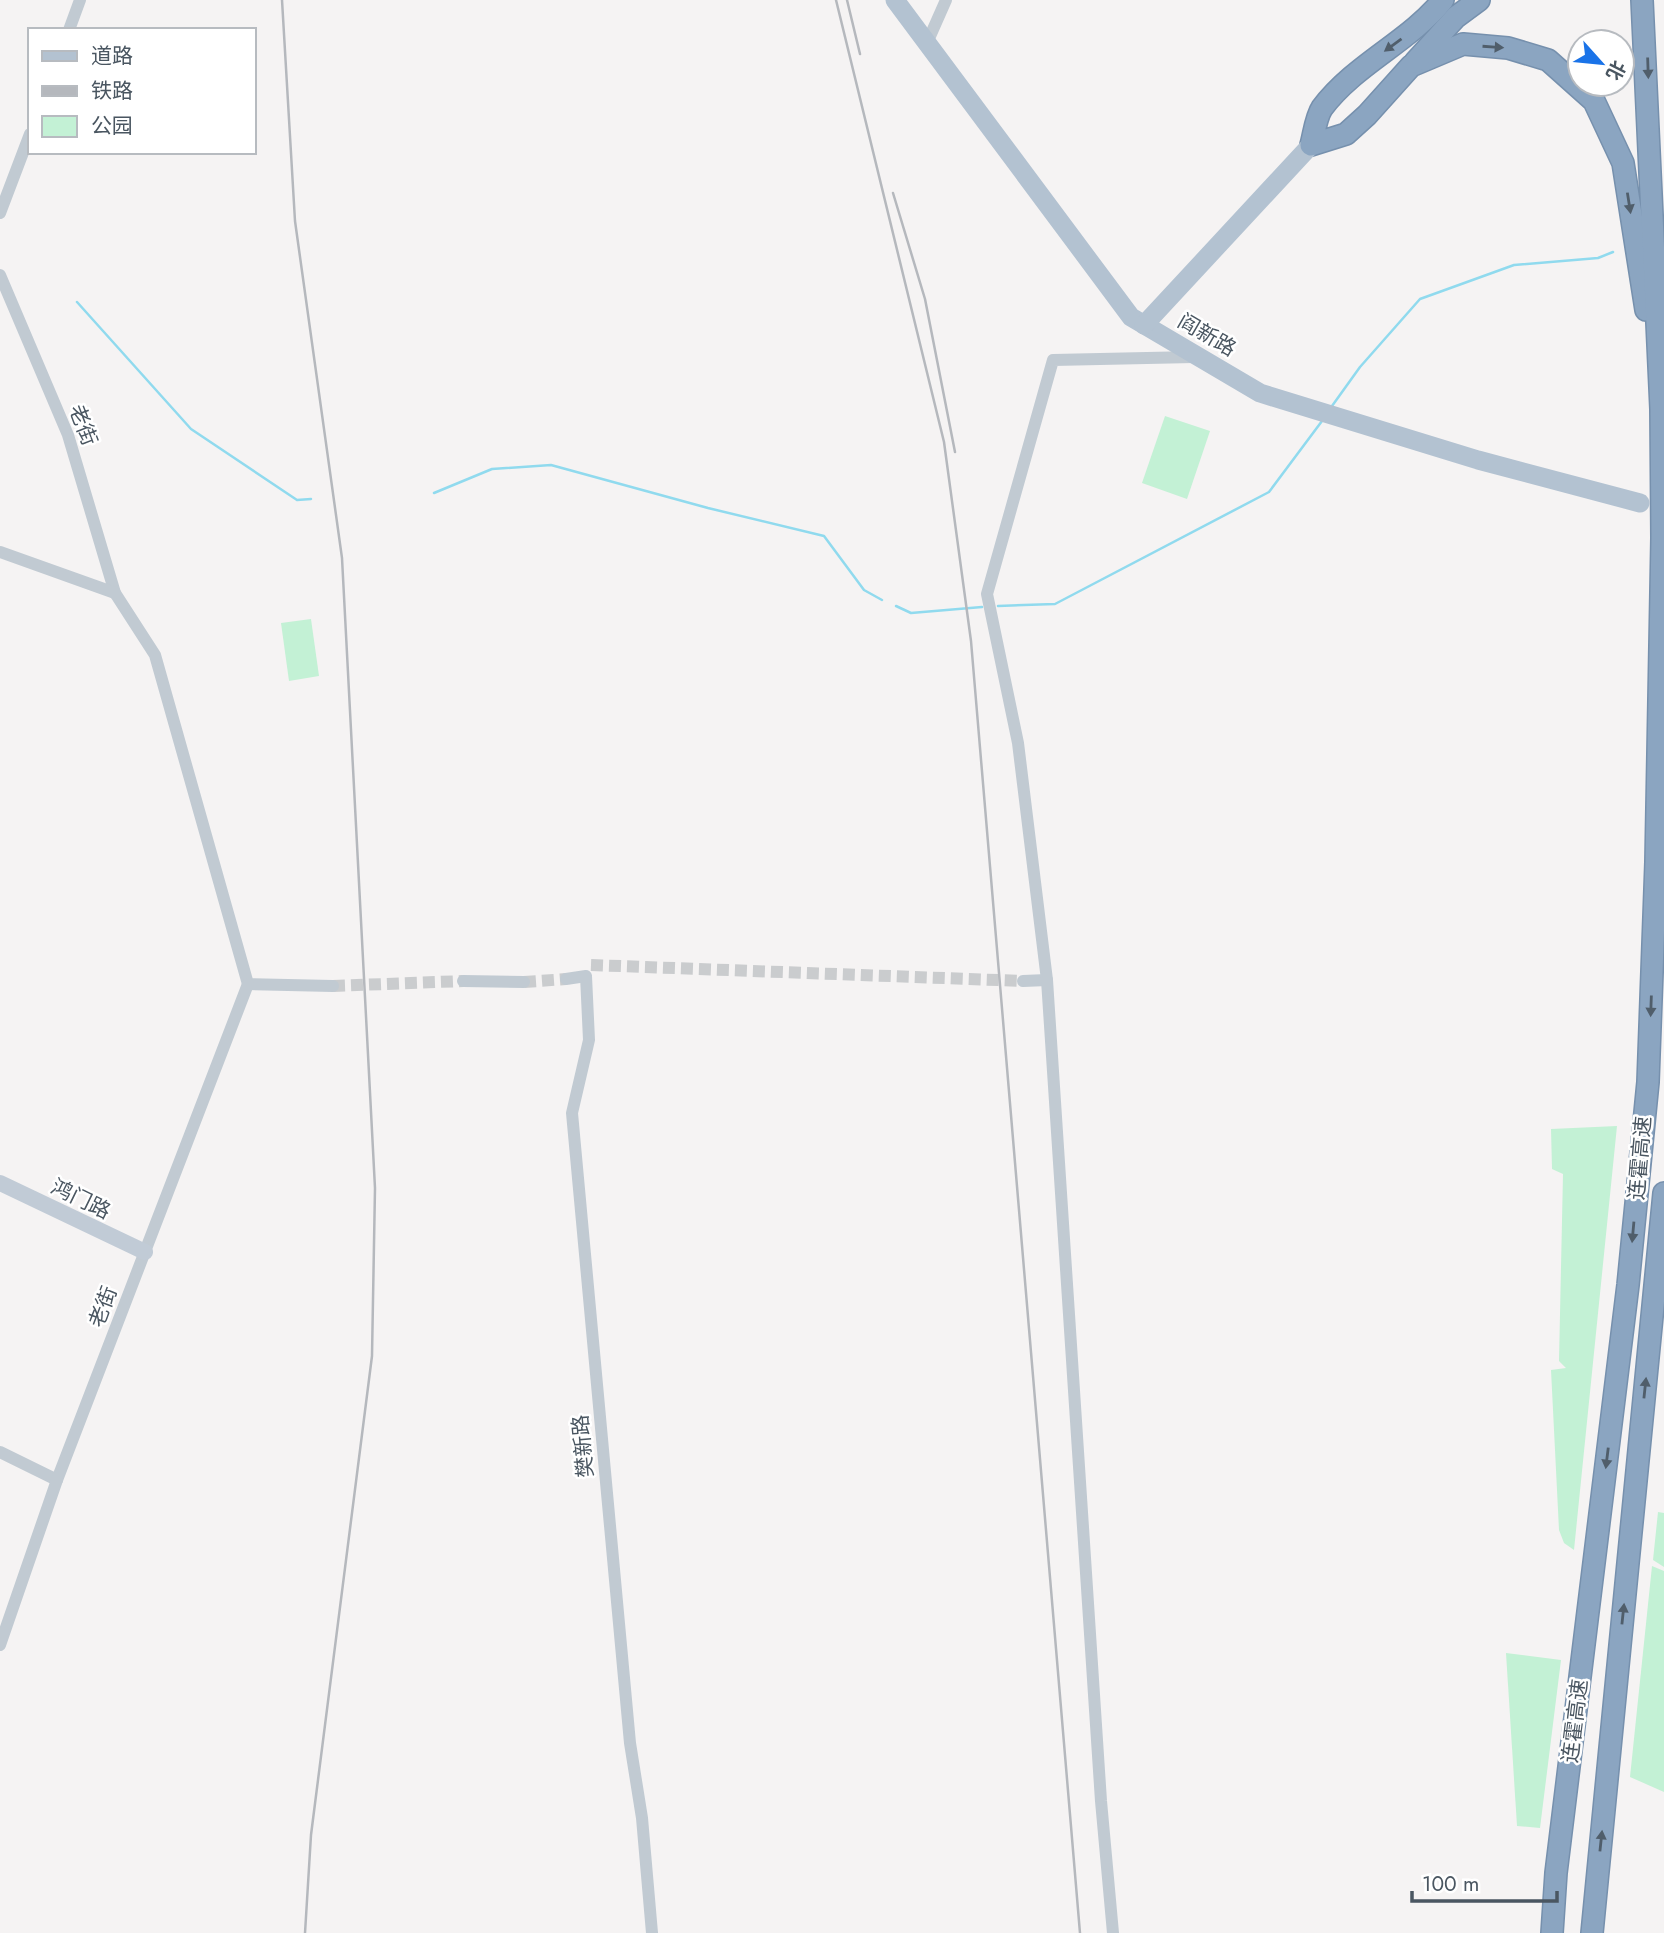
<svg xmlns="http://www.w3.org/2000/svg" width="1664" height="1933" font-family="Jost,'Noto Sans SC',sans-serif">
	<rect width="100%" height="100%" fill="#f5f3f3"/>
	<g fill="#c3f1d5">
		<polygon points="1165,416 1210,431 1187,499 1142,483"/>
		<polygon points="311,619 319,676 289,681 281,623"/>
		<polygon points="1617,1126 1574,1550 1564,1543 1559,1530 1551,1370 1566,1368 1559,1361 1563,1174 1552,1169 1551,1129"/>
		<polygon points="1658,1512 1664,1513 1664,1567 1653,1560"/>
		<polygon points="1652,1566 1664,1571 1664,1792 1630,1777"/>
		<polygon points="1506,1653 1561,1660 1540,1828 1517,1826"/>
	</g>
	<g fill="none" stroke-linecap="round" stroke-linejoin="round">
		<g stroke="#90daee" stroke-width="2.5">
			<polyline points="77,302 191,429 297,500 311,499"/>
			<polyline points="1332,406 1360,367 1420,299 1514,265 1598,258 1613,252"/>
			<polyline points="434,493 492,469 551,465 708,508 824,536 864,590 882,600"/>
			<polyline points="896,606 911,613 982,607"/>
			<polyline points="998,606 1055,604 1269,492 1322,421"/>
		</g>
		<g stroke="#caccce" stroke-width="12" stroke-dasharray="12 6" stroke-linecap="butt">
			<polyline points="591,965 1023,981"/>
			<polyline points="524,982 566,979"/>
			<polyline points="333,986 463,981"/>
		</g>
		<g stroke="#7690ad" stroke-width="24">
			<g id="highway">
				<path d="M1443 0C1409 42 1355 64 1322 108 1316 117 1314 134 1311 145L1346 134 1367 115 1411 66 1463 44 1508 48 1548 60 1594 101 1623 163 1646 310"/>
				<polyline points="1415,62 1456,17 1479,0"/>
				<polyline points="1552,1933 1556,1873 1628,1285 1648,1082 1656,862 1662,538 1661,409 1642,0"/>
				<polyline points="1592,1933 1664,1193"/>
			</g>
		</g>
		<g stroke="#c1cad2" stroke-width="12">
			<polyline points="69,30 80,0"/>
			<polyline points="927,43 946,0"/>
			<polyline points="0,213 30,134"/>
			<polyline points="0,275 68,435 115,593 155,655 248,984 333,986"/>
			<polyline points="0,552 115,593"/>
			<polyline points="566,979 586,976 589,1040 572,1113 630,1743 642,1818 652,1933"/>
			<polyline points="463,981 524,982"/>
			<polyline points="1023,981 1047,980"/>
			<polyline points="0,1452 57,1480"/>
			<polyline points="0,1645 57,1480 248,984"/>
			<polyline points="1113,1933 1101,1801 1047,980 1018,743 987,594 1053,360 1194,357"/>
		</g>
		<polyline stroke="#c1cbd6" stroke-width="16" points="0,1183 145,1252"/>
		<g stroke="#b3c2d1" stroke-width="19">
			<polyline points="895,0 1131,317 1260,393 1478,460 1640,503"/>
			<polyline points="1144,325 1311,145"/>
		</g>
		<use href="#highway" stroke="#8ba5c1" stroke-width="21"/>
		<g stroke="#b5b8bd" stroke-width="2.5">
			<polyline points="282,0 295,221 342,558 375,1188 372,1356 311,1835 305,1933"/>
			<polyline points="836,0 944,442 971,641 1080,1933"/>
			<polyline points="847,0 860,54"/>
			<polyline points="893,193 925,299 955,452"/>
		</g>
	</g>
	<defs><path id="oneway-solid" d="M-6-.8H1V-3.2L6.5 0L1 3.2V.8H-6Z" transform="scale(1.75)"/></defs>
	<g fill="#505e6b">
		<use href="#oneway-solid" transform="translate(1393 45) rotate(144)"/>
		<use href="#oneway-solid" transform="translate(1493 47) rotate(4)"/>
		<use href="#oneway-solid" transform="translate(1648 68) rotate(88)"/>
		<use href="#oneway-solid" transform="translate(1629 203) rotate(81)"/>
		<use href="#oneway-solid" transform="translate(1651 1006) rotate(92)"/>
		<use href="#oneway-solid" transform="translate(1633 1232) rotate(95)"/>
		<use href="#oneway-solid" transform="translate(1645 1388) rotate(-84)"/>
		<use href="#oneway-solid" transform="translate(1607 1458) rotate(97)"/>
		<use href="#oneway-solid" transform="translate(1623 1614) rotate(-84)"/>
		<use href="#oneway-solid" transform="translate(1601 1841) rotate(-84)"/>
	</g>
	<g text-anchor="middle" stroke-width="5" stroke-linejoin="round" paint-order="stroke">
		<g font-size="21" fill="#4a5661" stroke="#fff">
			<text transform="translate(1207 335) rotate(30)" y="7">阎新路</text>
			<text transform="translate(83 425) rotate(69)" y="7">老街</text>
			<text transform="translate(1640 1158) rotate(-85)" y="7">连霍高速</text>
			<text transform="translate(81 1199) rotate(26)" y="7">鸿门路</text>
			<text transform="translate(103 1307) rotate(-69)" y="7">老街</text>
			<text transform="translate(583 1446) rotate(-95)" y="7">樊新路</text>
			<text transform="translate(1575 1721) rotate(-83)" y="7">连霍高速</text>
		</g>
	</g>
	<rect x="28" y="28" width="228" height="126" fill="#ffffff" stroke="#b7bbc0" stroke-width="2"/>
	<rect x="42" y="51" width="35" height="10" fill="#b3c2d1" stroke="#b7bbc0" stroke-width="2"/>
	<text x="91" y="63" font-size="21" fill="#4a5661">道路</text>
	<rect x="42" y="86" width="35" height="10" fill="#b5b8bd" stroke="#b7bbc0" stroke-width="2"/>
	<text x="91" y="98" font-size="21" fill="#4a5661">铁路</text>
	<rect x="42" y="116" width="35" height="21" fill="#c3f1d5" stroke="#b7bbc0" stroke-width="2"/>
	<text x="91" y="133" font-size="21" fill="#4a5661">公园</text>
	<g transform="translate(1601 63) rotate(117)"><circle r="33" fill="#ffffff" stroke="#b7bbc0" stroke-width="2"/>
	<path d="M0-5L12 26L0 18L-12 26Z" fill="#1a73e8"/>
	<text y="-10" font-size="19" font-weight="bold" text-anchor="middle" fill="#4a5661">北</text>
	</g>
	<path d="M1412 1891v10h145v-10" fill="none" stroke="#4a5661" stroke-width="3.5"/>
	<text x="1422" y="1891" font-size="21" fill="#4a5661" stroke="#ffffff" stroke-width="5" paint-order="stroke">100 m</text>
</svg>
